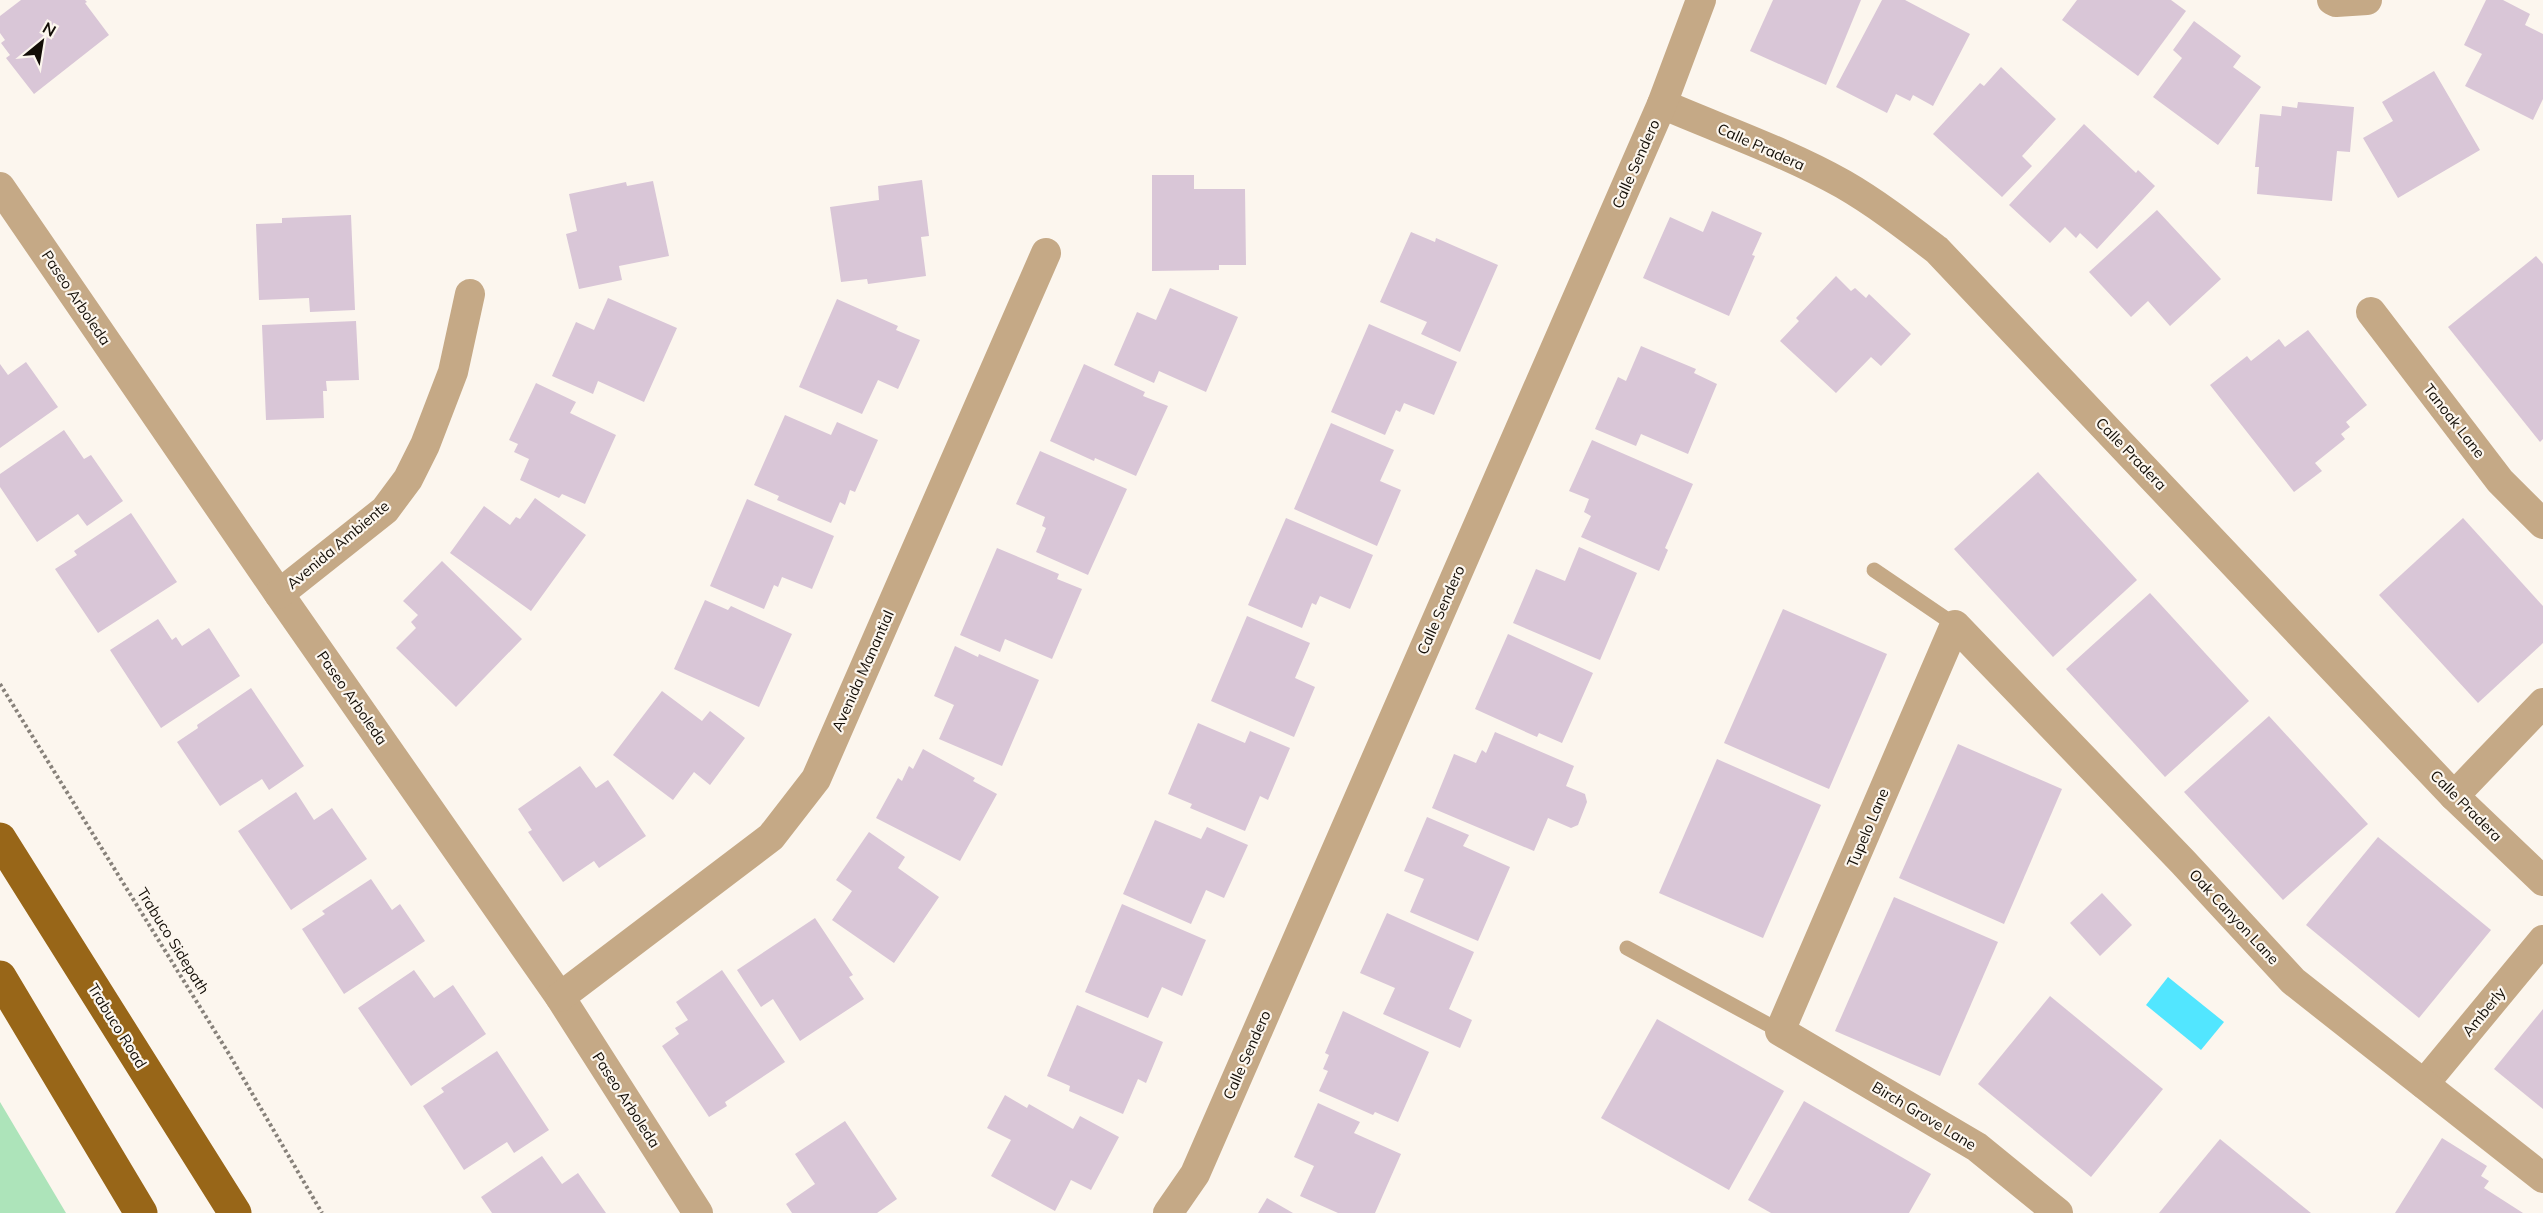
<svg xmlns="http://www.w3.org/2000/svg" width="2543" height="1213" font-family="Mulish,sans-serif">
	<rect width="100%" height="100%" fill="#fcf6ee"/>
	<polygon fill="#ade4ba" points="0,1102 66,1213 0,1213"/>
	<polygon fill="#52e6ff" points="2168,977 2224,1022 2201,1050 2146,1005"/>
	<g fill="#d9c6d7">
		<polygon points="21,0 85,0 87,2 85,3 109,35 34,94 6,58 10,55 1,43 5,40 0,33 0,16"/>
		<polygon points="1773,0 1861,0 1826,85 1750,51"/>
		<polygon points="1882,0 1905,0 1970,34 1933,106 1913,95 1910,101 1896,94 1887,113 1836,87"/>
		<polygon points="2077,0 2171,0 2186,11 2138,76 2062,20"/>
		<polygon points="2486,0 2503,0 2530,14 2525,25 2543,34 2543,99 2533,120 2465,86 2482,54 2464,45"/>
		<polygon points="2194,21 2241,56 2233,67 2261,87 2218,145 2153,97 2182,58 2173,50"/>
		<polygon points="2001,67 2056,119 2022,156 2032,166 2002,197 1933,134 1980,83 1984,86"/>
		<polygon points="2434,71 2480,150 2398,198 2363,138 2393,121 2382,102"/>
		<polygon points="2298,102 2354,107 2350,152 2337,151 2332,201 2257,194 2259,167 2255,167 2260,114 2281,116 2282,106 2297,108"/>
		<polygon points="2084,124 2136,173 2138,170 2155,186 2097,249 2080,233 2076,238 2065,227 2050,243 2009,205"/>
		<polygon points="1152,175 1194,175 1194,189 1245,189 1246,265 1219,265 1219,270 1152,271"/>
		<polygon points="922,180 929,236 921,237 926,276 868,284 867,279 841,282 830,207 879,200 878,186"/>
		<polygon points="653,181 669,256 619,266 622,280 579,289 566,234 577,231 569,194 626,182 627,186"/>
		<polygon points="2157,210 2221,279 2170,326 2148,301 2131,317 2089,272"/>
		<polygon points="1712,211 1762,233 1752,255 1755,256 1729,316 1643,278 1670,217 1703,232"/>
		<polygon points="351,215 355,310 310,312 309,298 259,300 256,224 282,223 282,218"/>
		<polygon points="1411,232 1435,242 1436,238 1498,265 1460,352 1421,334 1427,322 1380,302"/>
		<polygon points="2536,256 2543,264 2543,439 2540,442 2448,327"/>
		<polygon points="1836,276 1851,291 1855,288 1866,298 1869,294 1911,334 1881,366 1871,357 1836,393 1780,341 1799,321 1796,318"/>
		<polygon points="1170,288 1238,317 1206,392 1159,371 1154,383 1114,365 1137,312 1156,320"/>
		<polygon points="608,298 677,328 644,402 598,381 593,394 552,376 576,322 594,330"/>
		<polygon points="837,299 898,326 896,330 920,340 898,389 878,380 862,414 799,387"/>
		<polygon points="356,321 359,380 326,381 327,391 323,391 324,418 266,420 262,325"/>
		<polygon points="1369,324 1457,362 1434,415 1404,403 1400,412 1396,410 1385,435 1331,412"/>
		<polygon points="2308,330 2367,405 2346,422 2350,427 2341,434 2345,439 2315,463 2322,471 2294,492 2210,385 2247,356 2251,361 2279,339 2285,347"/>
		<polygon points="1641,346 1696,369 1694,373 1717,384 1688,454 1641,434 1636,446 1595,429 1618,377 1626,381"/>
		<polygon points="26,362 58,407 0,448 0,364 8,375"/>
		<polygon points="1084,364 1145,392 1143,396 1168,406 1136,476 1095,458 1094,461 1050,441"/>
		<polygon points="536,383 576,402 570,413 616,435 585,504 562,494 559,498 520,480 529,459 514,452 518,444 509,440"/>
		<polygon points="785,415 831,435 837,422 878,440 855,492 850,490 845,505 840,502 831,523 777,500 779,496 754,485"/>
		<polygon points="1331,423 1394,450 1380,481 1401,490 1377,546 1294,509"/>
		<polygon points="64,430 84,459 91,455 123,501 87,526 78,514 37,542 0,487 0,474"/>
		<polygon points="1592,440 1693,484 1665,548 1668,550 1659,571 1581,537 1591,516 1584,512 1589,499 1569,491"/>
		<polygon points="1040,451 1127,489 1088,575 1036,552 1046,528 1042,526 1045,517 1016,504"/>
		<polygon points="2038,472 2137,580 2053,657 1954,549"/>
		<polygon points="535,498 586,535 531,611 450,553 484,506 510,525 516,517 520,519"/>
		<polygon points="747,499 834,536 812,589 782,577 778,587 774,585 764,609 710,586"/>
		<polygon points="131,513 177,582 98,633 55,569 77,555 74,551"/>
		<polygon points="1286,518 1373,555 1350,609 1320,596 1316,605 1312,603 1302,628 1248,605"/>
		<polygon points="2463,518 2543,606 2543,643 2478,703 2379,595"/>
		<polygon points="1579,547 1637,573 1600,660 1513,623 1536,569 1565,581"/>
		<polygon points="997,548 1059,574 1057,579 1082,589 1052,659 1005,639 1000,652 960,635"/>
		<polygon points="442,561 522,639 456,707 396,648 416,628 411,622 418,615 403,601"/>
		<polygon points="2150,593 2249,701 2165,777 2066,669"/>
		<polygon points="705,600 728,610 731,606 792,634 759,707 674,669"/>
		<polygon points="1783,609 1887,654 1829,789 1724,743"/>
		<polygon points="1247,616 1310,643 1295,678 1315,687 1294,737 1211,701"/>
		<polygon points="158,619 172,640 176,637 182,646 209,628 240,676 161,728 110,650"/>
		<polygon points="1508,634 1593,673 1562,743 1539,733 1537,737 1475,709"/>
		<polygon points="955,646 978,657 979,654 1039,680 1002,766 939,739 954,705 934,696"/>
		<polygon points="251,688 304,766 269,790 262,779 220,806 177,742 198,728 197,725"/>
		<polygon points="662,691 702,721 710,711 745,738 710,785 694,772 673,800 613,755"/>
		<polygon points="2269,716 2368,824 2283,900 2184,792"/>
		<polygon points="1198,723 1245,743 1250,731 1290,748 1268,800 1260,796 1245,831 1190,808 1192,804 1168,794"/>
		<polygon points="1495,732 1574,766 1566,786 1585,794 1587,802 1578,825 1571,828 1548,818 1534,851 1432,808 1454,754 1476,763 1482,750 1486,753"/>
		<polygon points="1958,744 2062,789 2004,924 1899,878"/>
		<polygon points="923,749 975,778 973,781 997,794 960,861 876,818 898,778 902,781 909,766 913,769"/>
		<polygon points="1717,759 1821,805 1763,938 1659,893"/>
		<polygon points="580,766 596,788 608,780 646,836 599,868 594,861 563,882 528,832 532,830 518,809"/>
		<polygon points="296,792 314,820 332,808 367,859 291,910 238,831"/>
		<polygon points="1427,817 1469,835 1463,846 1510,867 1478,941 1410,912 1424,879 1404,871"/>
		<polygon points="1155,820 1201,839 1207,827 1248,845 1224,898 1206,890 1191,924 1123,894"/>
		<polygon points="869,832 905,857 898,868 939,897 894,963 832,920 852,891 836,880"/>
		<polygon points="2378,837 2491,930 2419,1018 2306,925"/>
		<polygon points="371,879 392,910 400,904 425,941 344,994 302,929 325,914 322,911"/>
		<polygon points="2102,893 2132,925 2100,956 2070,923"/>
		<polygon points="1894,897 1998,942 1940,1076 1835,1031"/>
		<polygon points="1122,904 1206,940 1182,996 1162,987 1148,1018 1085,992"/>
		<polygon points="1387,913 1474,952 1449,1009 1472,1020 1460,1048 1383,1014 1395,988 1360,973"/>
		<polygon points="815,918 853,975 849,977 864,999 800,1041 773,999 761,1007 737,970"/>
		<polygon points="414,970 434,998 453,985 486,1034 411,1086 358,1008"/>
		<polygon points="722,970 785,1062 725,1102 727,1106 709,1117 662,1046 679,1034 675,1028 688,1020 676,1002"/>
		<polygon points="2050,996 2163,1089 2091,1177 1978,1084"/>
		<polygon points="1077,1005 1163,1042 1146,1083 1138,1079 1123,1114 1069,1091 1070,1086 1047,1076"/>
		<polygon points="2543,1009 2543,1109 2494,1069"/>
		<polygon points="1343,1011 1429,1052 1398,1122 1375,1112 1373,1115 1319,1091 1328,1071 1323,1069 1329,1055 1325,1053"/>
		<polygon points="1657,1019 1784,1091 1729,1190 1601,1118"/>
		<polygon points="497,1051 549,1130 514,1153 507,1142 464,1170 423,1106 444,1092 441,1088"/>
		<polygon points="1005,1095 1027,1108 1029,1104 1073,1129 1080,1116 1119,1137 1091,1190 1071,1180 1055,1211 991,1176 1011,1140 987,1128"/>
		<polygon points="1804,1101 1931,1174 1909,1213 1771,1213 1748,1200"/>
		<polygon points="1318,1103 1360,1122 1354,1133 1401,1154 1375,1213 1338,1213 1300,1196 1314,1166 1294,1157"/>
		<polygon points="845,1121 897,1199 877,1213 792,1213 786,1204 815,1184 795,1154"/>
		<polygon points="2442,1138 2487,1166 2481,1176 2489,1181 2484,1188 2523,1213 2395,1213"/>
		<polygon points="2220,1139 2311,1213 2159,1213"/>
		<polygon points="542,1156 562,1184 578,1173 606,1213 492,1213 481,1197"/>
		<polygon points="1267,1198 1293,1213 1258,1213"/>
	</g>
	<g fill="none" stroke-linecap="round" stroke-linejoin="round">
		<polyline stroke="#87817a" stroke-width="4" stroke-dasharray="3 3" stroke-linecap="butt" points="0,684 229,1054 322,1213"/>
		<g stroke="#c5a986" stroke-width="15">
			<polyline points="1874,570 1955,625"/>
			<polyline points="1627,948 1780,1031"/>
		</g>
		<g stroke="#c5a986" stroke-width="30">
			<polyline points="2332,0 2336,2 2367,0"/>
			<path d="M1662 104C1722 130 1786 152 1843 184 1876 203 1907 227 1937 250L2454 796 2543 881"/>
			<polyline points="0,187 279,594 560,997 698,1213"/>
			<polyline points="2371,312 2500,481 2543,524"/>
			<polyline points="279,594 385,510 408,479 425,445 453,372 470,294"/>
			<polyline points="2454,796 2543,703"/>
			<polyline points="560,997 771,837 816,779 1046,253"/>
			<polyline points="2424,1084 2543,940"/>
			<polyline points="1168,1213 1195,1174 1662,104 1701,0"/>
			<polyline points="2058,1213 1977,1147 1780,1031 1955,625 2183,862 2293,981 2543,1178"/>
		</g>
		<g stroke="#986618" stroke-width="33">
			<polyline points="0,839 235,1213"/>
			<polyline points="0,977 141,1213"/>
		</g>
	</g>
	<g text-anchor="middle" stroke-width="4.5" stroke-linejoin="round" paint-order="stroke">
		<g font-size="15" fill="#120d06" stroke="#fcf6ee">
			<text transform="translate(1761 147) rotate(24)" y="5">Calle Pradera</text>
			<text transform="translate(1636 164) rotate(-66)" y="5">Calle Sendero</text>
			<text transform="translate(76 298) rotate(56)" y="5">Paseo Arboleda</text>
			<text transform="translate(2454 421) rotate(52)" y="5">Tanoak Lane</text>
			<text transform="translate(2131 454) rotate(46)" y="5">Calle Pradera</text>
			<text transform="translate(338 545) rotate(-40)" y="5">Avenida Ambiente</text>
			<text transform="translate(1441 610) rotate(-66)" y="5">Calle Sendero</text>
			<text transform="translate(863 671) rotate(-66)" y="5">Avenida Manantial</text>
			<text transform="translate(352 698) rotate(55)" y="5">Paseo Arboleda</text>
			<text transform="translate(2466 806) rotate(45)" y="5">Calle Pradera</text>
			<text transform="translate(1868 828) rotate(-67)" y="5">Tupelo Lane</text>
			<text transform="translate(2234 917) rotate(47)" y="5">Oak Canyon Lane</text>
			<text transform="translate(173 941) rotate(58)" y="5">Trabuco Sidepath</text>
			<text transform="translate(2484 1012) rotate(-51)" y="5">Amberly</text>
			<text transform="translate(117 1026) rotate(58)" y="5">Trabuco Road</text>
			<text transform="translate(1247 1055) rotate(-66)" y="5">Calle Sendero</text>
			<text transform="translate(626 1100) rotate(57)" y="5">Paseo Arboleda</text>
			<text transform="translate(1924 1116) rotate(31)" y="5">Birch Grove Lane</text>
		</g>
	</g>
	<g transform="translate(42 42) rotate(30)" stroke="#fcf6ee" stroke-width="4.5" paint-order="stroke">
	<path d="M0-4.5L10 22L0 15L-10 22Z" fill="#120d06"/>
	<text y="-9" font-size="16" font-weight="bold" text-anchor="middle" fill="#120d06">N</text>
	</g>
</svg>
